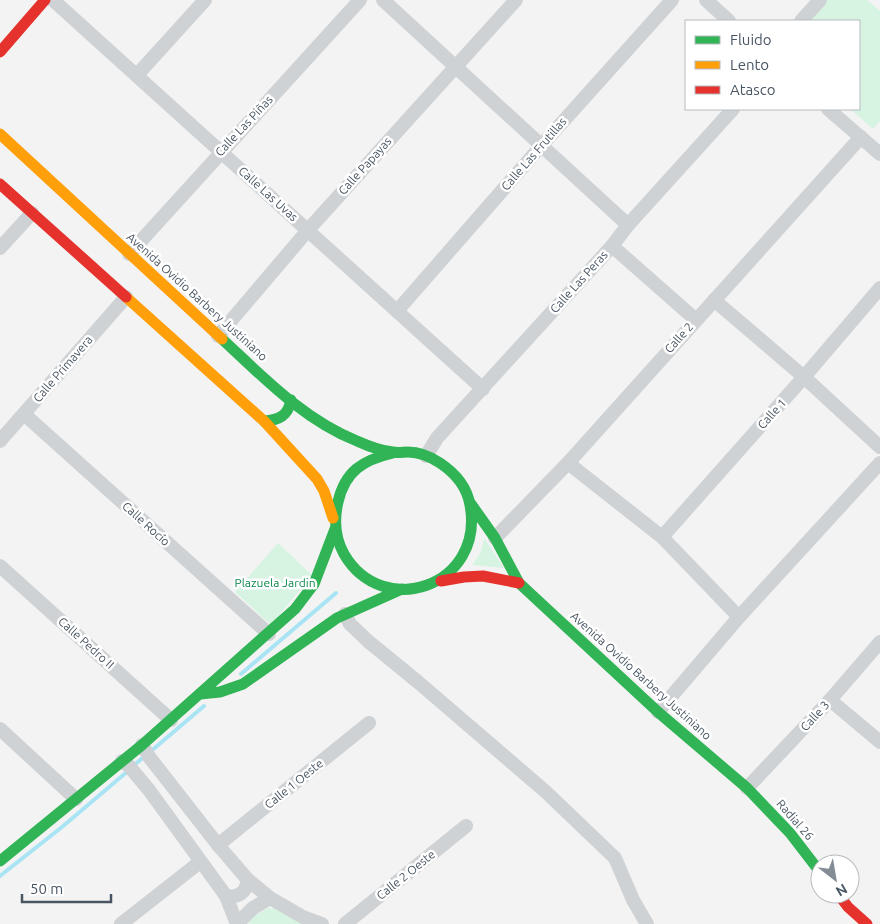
<svg xmlns="http://www.w3.org/2000/svg" width="880" height="924" font-family="Ubuntu,sans-serif">
	<rect width="100%" height="100%" fill="#f4f3f3"/>
	<g fill="#d7f4e2">
		<polygon points="824,0 867,0 880,11 880,121 873,129 850,109 859,109 859,21 805,21"/>
		<polygon points="484,538 504,568 472,565 481,552"/>
		<polygon points="278,543 312,575 271,625 235,592"/>
		<polygon points="268,908 278,909 304,924 248,924 254,916"/>
	</g>
	<g fill="none" stroke-linecap="round" stroke-linejoin="round">
		<g stroke="#a8e4f4" stroke-width="4">
			<polyline points="241,674 336,593"/>
			<polyline points="150,752 204,706"/>
			<polyline points="133,766 145,756"/>
			<polyline points="0,876 62,827 128,771"/>
		</g>
		<g stroke="#cfd2d4" stroke-width="14">
			<polyline points="53,0 483,389"/>
			<polyline points="383,0 628,225"/>
			<polyline points="706,0 729,21"/>
			<polyline points="801,21 820,0"/>
			<polyline points="137,75 205,0"/>
			<polyline points="828,109 880,154"/>
			<polyline points="612,246 695,319"/>
			<polyline points="0,248 32,213"/>
			<polyline points="129,254 360,0"/>
			<polyline points="714,300 804,377 880,447"/>
			<polyline points="397,311 541,146 672,0"/>
			<polyline points="218,336 308,230 516,0"/>
			<polyline points="24,414 269,634"/>
			<polyline points="0,441 126,297"/>
			<polyline points="426,456 437,438 612,246 628,225 733,109"/>
			<polyline points="568,463 662,537 739,617"/>
			<polyline points="662,537 804,377 880,288"/>
			<polyline points="495,538 568,463 861,137"/>
			<polyline points="0,566 171,720"/>
			<polyline points="345,614 350,624 369,642 418,682 546,792 615,858 633,900 647,924"/>
			<polyline points="830,700 880,742"/>
			<polyline points="658,712 739,617 880,463"/>
			<polyline points="0,729 76,799"/>
			<polyline points="142,745 150,758 218,845 248,880 270,898 303,917 322,924"/>
			<polyline points="122,761 129,766 149,790 226,896 237,924"/>
			<polyline points="747,788 830,700 880,642"/>
			<polyline points="218,845 369,723"/>
			<path d="M226 896C239 898 246 892 248 880"/>
			<polyline points="121,924 200,862"/>
			<polyline points="237,924 253,908 270,898"/>
			<polyline points="345,924 466,826"/>
		</g>
		<g stroke="#30b455" stroke-width="11">
			<path d="M222 339C263 377 304 420 357 441 368 446 381 451 393 452 398 453 403 452 408 452 419 452 431 457 440 463 455 473 467 487 470 505 485 586 383 621 344 554 335 538 334 519 338 502 345 471 363 460 393 453"/>
			<path d="M264 421C279 420 288 416 291 400"/>
			<polyline points="471,504 495,538 519,583 658,712 747,788 790,833 820,872"/>
			<polyline points="200,694 220,692 243,684 337,618 402,589"/>
			<polyline points="0,861 142,745 295,609 314,584 335,529"/>
		</g>
		<g stroke="#ff9f0a" stroke-width="11">
			<polyline points="0,134 222,339"/>
			<polyline points="126,297 264,421 317,479 324,491 333,518"/>
		</g>
		<g stroke="#e5322d" stroke-width="11">
			<polyline points="0,52 45,0"/>
			<polyline points="0,184 126,297"/>
			<polyline points="441,581 464,577 483,576 519,583"/>
			<polyline points="838,894 848,907 867,924"/>
		</g>
	</g>
	<g text-anchor="middle" stroke-width="5" stroke-linejoin="round" paint-order="stroke">
		<g font-size="12" fill="#485562" stroke="#fff">
			<text transform="translate(244 126) rotate(-47)" y="4">Calle Las Piñas</text>
			<text transform="translate(534 154) rotate(-49)" y="4">Calle Las Frutillas</text>
			<text transform="translate(365 166) rotate(-48)" y="4">Calle Papayas</text>
			<text transform="translate(268 194) rotate(42)" y="4">Calle Las Uvas</text>
			<text transform="translate(579 282) rotate(-48)" y="4">Calle Las Peras</text>
			<text transform="translate(197 297) rotate(42)" y="4">Avenida Ovidio Barbery Justiniano</text>
			<text transform="translate(679 338) rotate(-48)" y="4">Calle 2</text>
			<text transform="translate(63 369) rotate(-49)" y="4">Calle Primavera</text>
			<text transform="translate(772 414) rotate(-48)" y="4">Calle 1</text>
			<text transform="translate(146 524) rotate(42)" y="4">Calle Rocío</text>
			<text transform="translate(86 643) rotate(42)" y="4">Calle Pedro II</text>
			<text transform="translate(641 676) rotate(42)" y="4">Avenida Ovidio Barbery Justiniano</text>
			<text transform="translate(815 716) rotate(-47)" y="4">Calle 3</text>
			<text transform="translate(294 784) rotate(-39)" y="4">Calle 1 Oeste</text>
			<text transform="translate(795 820) rotate(49)" y="4">Radial 26</text>
			<text transform="translate(406 875) rotate(-39)" y="4">Calle 2 Oeste</text>
		</g>
		<g font-size="12" fill="#0e884d" stroke="#fff">
			<text x="275" y="587">Plazuela Jardin</text>
		</g>
	</g>
	<rect x="685" y="20" width="175" height="90" fill="#ffffff" stroke="#b6bbc0"/>
	<rect x="695" y="36" width="25" height="8" fill="#30b455" stroke="#b6bbc0"/>
	<text x="730" y="45" font-size="15" fill="#485562">Fluido</text>
	<rect x="695" y="61" width="25" height="8" fill="#ff9f0a" stroke="#b6bbc0"/>
	<text x="730" y="70" font-size="15" fill="#485562">Lento</text>
	<rect x="695" y="86" width="25" height="8" fill="#e5322d" stroke="#b6bbc0"/>
	<text x="730" y="95" font-size="15" fill="#485562">Atasco</text>
	<g transform="translate(835 879) rotate(149)"><circle r="24" fill="#ffffff" stroke="#b6bbc0"/>
	<path d="M0-4L9 19L0 12L-9 19Z" fill="#848c95"/>
	<text y="-8" font-size="14" font-weight="bold" text-anchor="middle" fill="#485562">N</text>
	</g>
	<path d="M22 894v8h89v-8" fill="none" stroke="#485562" stroke-width="2.5"/>
	<text x="30" y="894" font-size="15" fill="#485562" stroke="#ffffff" stroke-width="4" paint-order="stroke">50 m</text>
</svg>
